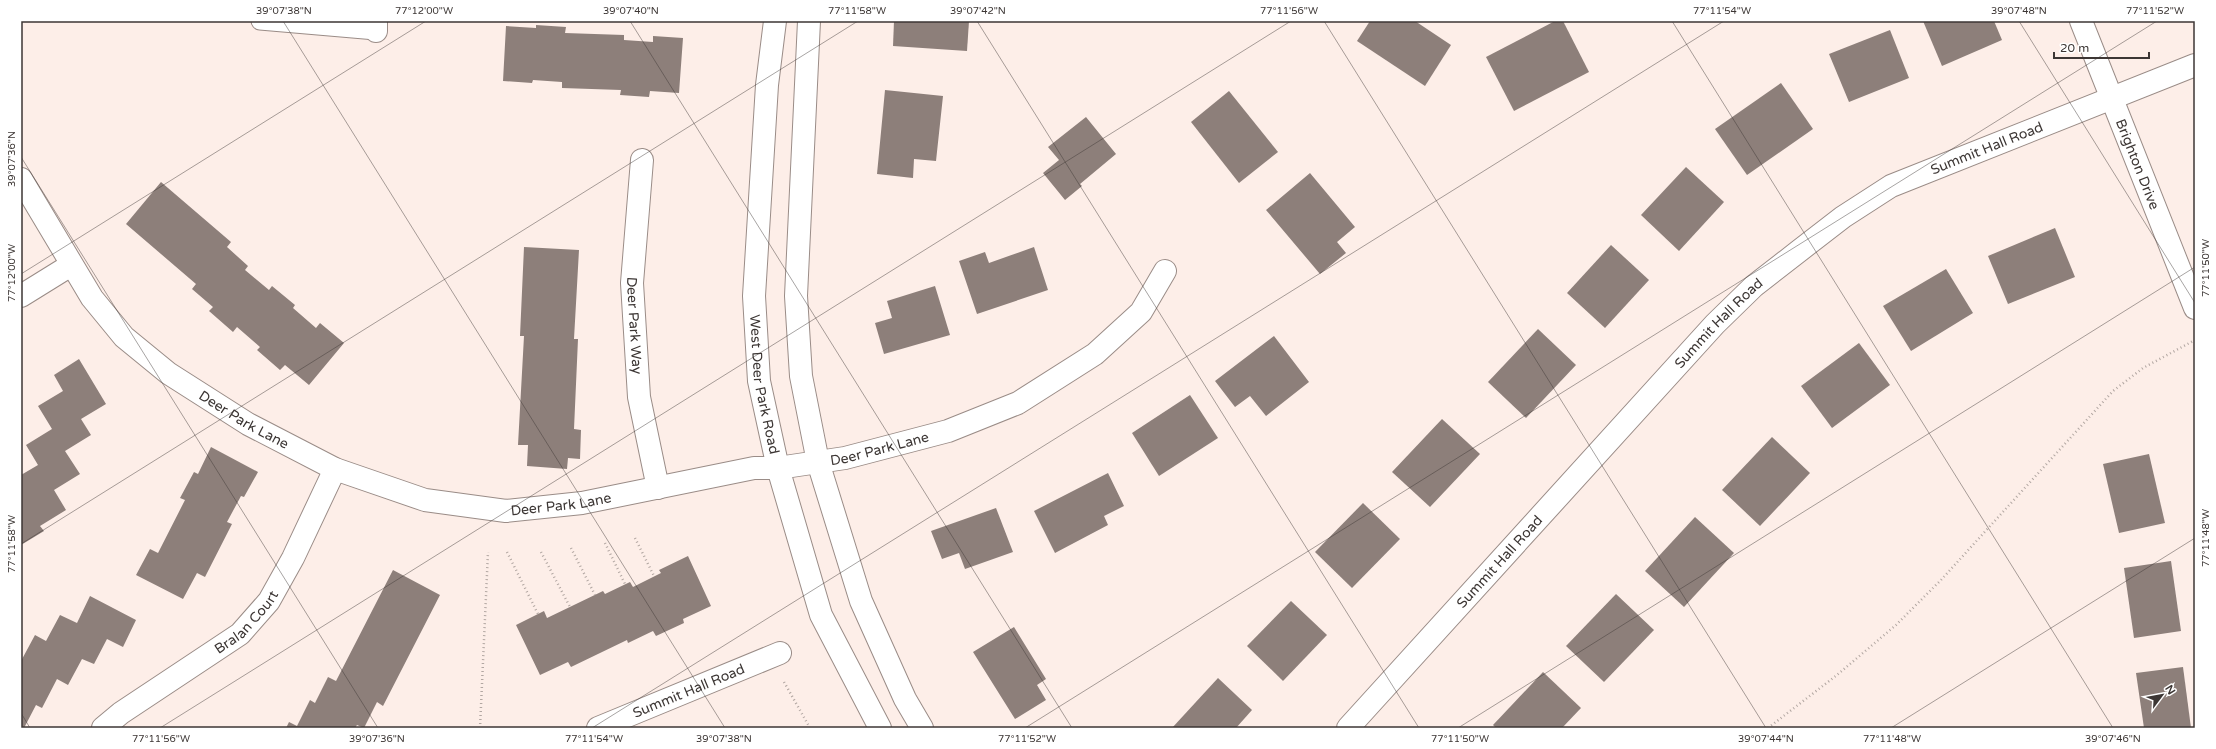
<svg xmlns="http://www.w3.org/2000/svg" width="2216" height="749" font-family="'Varela Round',sans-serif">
	<rect width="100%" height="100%" fill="#fdeee8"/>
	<g fill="#8d7f7a">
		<polygon points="894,21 969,21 967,51 893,46"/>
		<polygon points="1370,21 1415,21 1451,45 1425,86 1357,41"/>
		<polygon points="1555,21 1563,21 1589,72 1514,111 1486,57"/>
		<polygon points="1923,21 1994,21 2002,40 1942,66"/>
		<polygon points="536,25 566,27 565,33 624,35 624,40 653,42 653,36 683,38 679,93 650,91 649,97 620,95 621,90 562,88 562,82 533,80 532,83 503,81 506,26 536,28"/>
		<polygon points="1890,30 1909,78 1849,102 1829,54"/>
		<polygon points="1781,83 1813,129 1747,175 1715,129"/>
		<polygon points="885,90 943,96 936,161 914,159 913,178 877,174"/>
		<polygon points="1229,91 1278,152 1239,183 1191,122"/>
		<polygon points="1086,117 1116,154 1080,184 1082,186 1065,200 1043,173 1059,160 1048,147"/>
		<polygon points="1686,167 1724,202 1679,251 1641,215"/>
		<polygon points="1310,173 1355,227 1337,242 1346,253 1320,274 1266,210"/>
		<polygon points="161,182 231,242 227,247 248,266 245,270 269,290 272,286 295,305 293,308 316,328 320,323 344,343 309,385 285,365 280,370 257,350 260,347 237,327 233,332 209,311 213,307 192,289 196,284 126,224"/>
		<polygon points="2055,228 2075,277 2008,304 1988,256"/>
		<polygon points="1611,245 1649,280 1605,328 1567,293"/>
		<polygon points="524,247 579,250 574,339 578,339 574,429 581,430 580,459 568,458 567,469 527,466 528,445 518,445 524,336 520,336"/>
		<polygon points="1034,247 1048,290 977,314 959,261 985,252 989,263"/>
		<polygon points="1946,269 1973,313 1911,351 1883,306"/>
		<polygon points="935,286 950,335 884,354 875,323 892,318 887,301"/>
		<polygon points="1538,329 1576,365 1526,418 1488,382"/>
		<polygon points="1274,336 1309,382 1266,416 1250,396 1235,407 1215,381"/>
		<polygon points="1859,343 1890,385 1832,428 1801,386"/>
		<polygon points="79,359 106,404 81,419 91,435 65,451 80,474 54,490 66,510 40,526 44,531 21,545 21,475 38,465 26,445 52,429 38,406 63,391 54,375"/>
		<polygon points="1190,395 1218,438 1159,476 1132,433"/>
		<polygon points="1442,419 1480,454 1430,507 1392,472"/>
		<polygon points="1772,437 1810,473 1760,526 1722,490"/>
		<polygon points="211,447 258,472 244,497 241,496 227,522 232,524 205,577 197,573 183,599 136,575 150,549 158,553 185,500 180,498 194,472 198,474"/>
		<polygon points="2149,454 2165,523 2119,533 2103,464"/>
		<polygon points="1108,473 1124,506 1104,516 1108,525 1055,553 1034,511"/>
		<polygon points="1363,503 1400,539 1352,588 1315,552"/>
		<polygon points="996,508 1013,552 965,569 959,553 942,559 931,531"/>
		<polygon points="1695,517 1734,553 1684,607 1645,571"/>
		<polygon points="688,556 711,606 683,619 684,623 656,636 653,631 628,643 627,640 571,667 568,662 540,675 516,625 544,611 547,618 603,591 605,594 630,582 633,587 661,573 659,570"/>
		<polygon points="2171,561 2181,631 2134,638 2124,568"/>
		<polygon points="393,570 440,595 383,706 377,702 364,728 357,725 355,728 286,728 289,722 297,726 310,700 315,703 328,677 336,681"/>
		<polygon points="1616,594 1654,630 1604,682 1566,646"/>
		<polygon points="90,596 136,620 123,647 107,639 94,664 82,659 68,685 57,679 42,708 36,705 24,728 21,728 21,661 35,635 46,641 60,615 77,623"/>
		<polygon points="1291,601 1327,635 1283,681 1247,646"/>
		<polygon points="1014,627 1046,679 1037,685 1046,700 1015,719 973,652"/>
		<polygon points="2183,667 2191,728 2144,728 2136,673"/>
		<polygon points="1543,672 1581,708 1562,728 1496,728 1493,725"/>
		<polygon points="1218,678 1252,710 1236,728 1172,728"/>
	</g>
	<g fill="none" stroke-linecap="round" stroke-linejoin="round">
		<g stroke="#9a8c87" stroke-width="19">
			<polyline id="service" points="260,21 376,31"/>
		</g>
		<g stroke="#9a8c87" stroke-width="24">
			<g id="minor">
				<path id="s1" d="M2081 21 2195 308"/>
				<polyline points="376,31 376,21"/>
				<path id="s2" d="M642 160 632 283 639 397 658 488"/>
				<path id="s3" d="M21 179 92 298 124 337 168 373 248 424 335 469 425 500 506 511 582 503 754 468H778L845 458 948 431 1018 403 1095 354 1141 312 1165 271"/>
				<polyline points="21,296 71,265"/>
				<path id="s4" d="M103 728 121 713 240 634 269 601 293 558 335 469"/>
				<path id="s5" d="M598 728 780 653"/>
				<path id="s6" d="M1348 728 1715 324 1754 286 1799 251 1843 217 1891 186 2195 65"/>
			</g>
		</g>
		<g stroke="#9a8c87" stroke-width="24">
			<g id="tertiary">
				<path id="s7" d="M775 21 767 85 754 296 759 381 778 468 821 615 880 728"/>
				<polyline points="809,21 796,296 801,376 818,462 861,601 905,699 922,728"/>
			</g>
		</g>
		<g stroke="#b2a7a2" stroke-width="2.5" stroke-dasharray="1 3" stroke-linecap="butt">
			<polyline points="635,538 654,576"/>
			<polyline points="605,543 625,584"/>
			<polyline points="571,548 595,595"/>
			<polyline points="507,552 538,614"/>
			<polyline points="541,552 570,607"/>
			<polyline points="784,682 810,728"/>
			<polyline points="480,728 488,552"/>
			<polyline points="1768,728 1837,675 1896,625 1941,580 2113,391 2143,368 2195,340"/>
		</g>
		<use href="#service" stroke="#fff" stroke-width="17"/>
		<use href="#minor" stroke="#fff" stroke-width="22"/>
		<use href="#tertiary" stroke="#fff" stroke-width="22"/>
	</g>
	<path fill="none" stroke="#3c3634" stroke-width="1" stroke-opacity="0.45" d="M283 21 725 728M630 21 1072 728M977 21 1419 728M1324 21 1766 728M1672 21 2113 728M2019 21 2195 303M21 157 378 728M21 274 426 21M21 544 858 21M21 713 30 728M160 728 1291 21M592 728 1724 21M1025 728 2157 21M1458 728 2195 267M1891 728 2195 538"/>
	<g text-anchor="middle" stroke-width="3" stroke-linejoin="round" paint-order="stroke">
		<g font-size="14" fill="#3c3634" stroke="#fff">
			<text dy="5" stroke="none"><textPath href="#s6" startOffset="873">Summit Hall Road</textPath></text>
			<text dy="5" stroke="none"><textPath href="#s1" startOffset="154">Brighton Drive</textPath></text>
			<text dy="5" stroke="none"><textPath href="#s6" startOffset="549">Summit Hall Road</textPath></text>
			<text dy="5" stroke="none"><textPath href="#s2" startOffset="166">Deer Park Way</textPath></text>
			<text dy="5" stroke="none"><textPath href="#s7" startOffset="365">West Deer Park Road</textPath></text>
			<text dy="5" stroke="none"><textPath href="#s3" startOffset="335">Deer Park Lane</textPath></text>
			<text dy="5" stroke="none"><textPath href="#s3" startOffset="995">Deer Park Lane</textPath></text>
			<text dy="5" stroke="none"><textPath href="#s3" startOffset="671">Deer Park Lane</textPath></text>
			<text dy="5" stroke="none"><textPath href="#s6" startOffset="225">Summit Hall Road</textPath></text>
			<text dy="5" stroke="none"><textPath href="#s4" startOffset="179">Bralan Court</textPath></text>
			<text dy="5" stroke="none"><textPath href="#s5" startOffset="98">Summit Hall Road</textPath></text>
		</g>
	</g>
	<rect width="2216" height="749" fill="none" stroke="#ffffff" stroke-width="44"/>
	<g transform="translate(2162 695) rotate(58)" stroke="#ffffff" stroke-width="3" paint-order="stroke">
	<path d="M0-3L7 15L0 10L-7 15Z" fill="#3c3634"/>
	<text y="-6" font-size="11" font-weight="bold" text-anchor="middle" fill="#3c3634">N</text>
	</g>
	<path d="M2054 52v6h95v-6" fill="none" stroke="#3c3634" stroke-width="2"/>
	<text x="2060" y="52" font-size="12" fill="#3c3634" stroke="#ffffff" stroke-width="3" paint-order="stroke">20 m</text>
	<rect x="22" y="22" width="2172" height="705" fill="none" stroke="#3c3634" stroke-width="1.5"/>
	<g font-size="10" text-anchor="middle" fill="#3c3634">
		<text x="284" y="14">39°07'38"N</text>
		<text x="424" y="14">77°12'00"W</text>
		<text x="631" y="14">39°07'40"N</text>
		<text x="857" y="14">77°11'58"W</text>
		<text x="978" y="14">39°07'42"N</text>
		<text x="1289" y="14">77°11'56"W</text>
		<text x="1722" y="14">77°11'54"W</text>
		<text x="2019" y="14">39°07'48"N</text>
		<text x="2155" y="14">77°11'52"W</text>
		<text transform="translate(11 159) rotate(-90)" y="4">39°07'36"N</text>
		<text transform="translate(2205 268) rotate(-90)" y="4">77°11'50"W</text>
		<text transform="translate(11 273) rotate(-90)" y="4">77°12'00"W</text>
		<text transform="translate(2205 538) rotate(-90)" y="4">77°11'48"W</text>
		<text transform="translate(11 544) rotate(-90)" y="4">77°11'58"W</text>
		<text x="161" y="742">77°11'56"W</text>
		<text x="377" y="742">39°07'36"N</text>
		<text x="594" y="742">77°11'54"W</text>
		<text x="724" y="742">39°07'38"N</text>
		<text x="1027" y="742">77°11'52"W</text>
		<text x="1460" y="742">77°11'50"W</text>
		<text x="1766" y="742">39°07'44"N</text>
		<text x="1892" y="742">77°11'48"W</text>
		<text x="2113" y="742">39°07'46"N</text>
	</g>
</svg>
